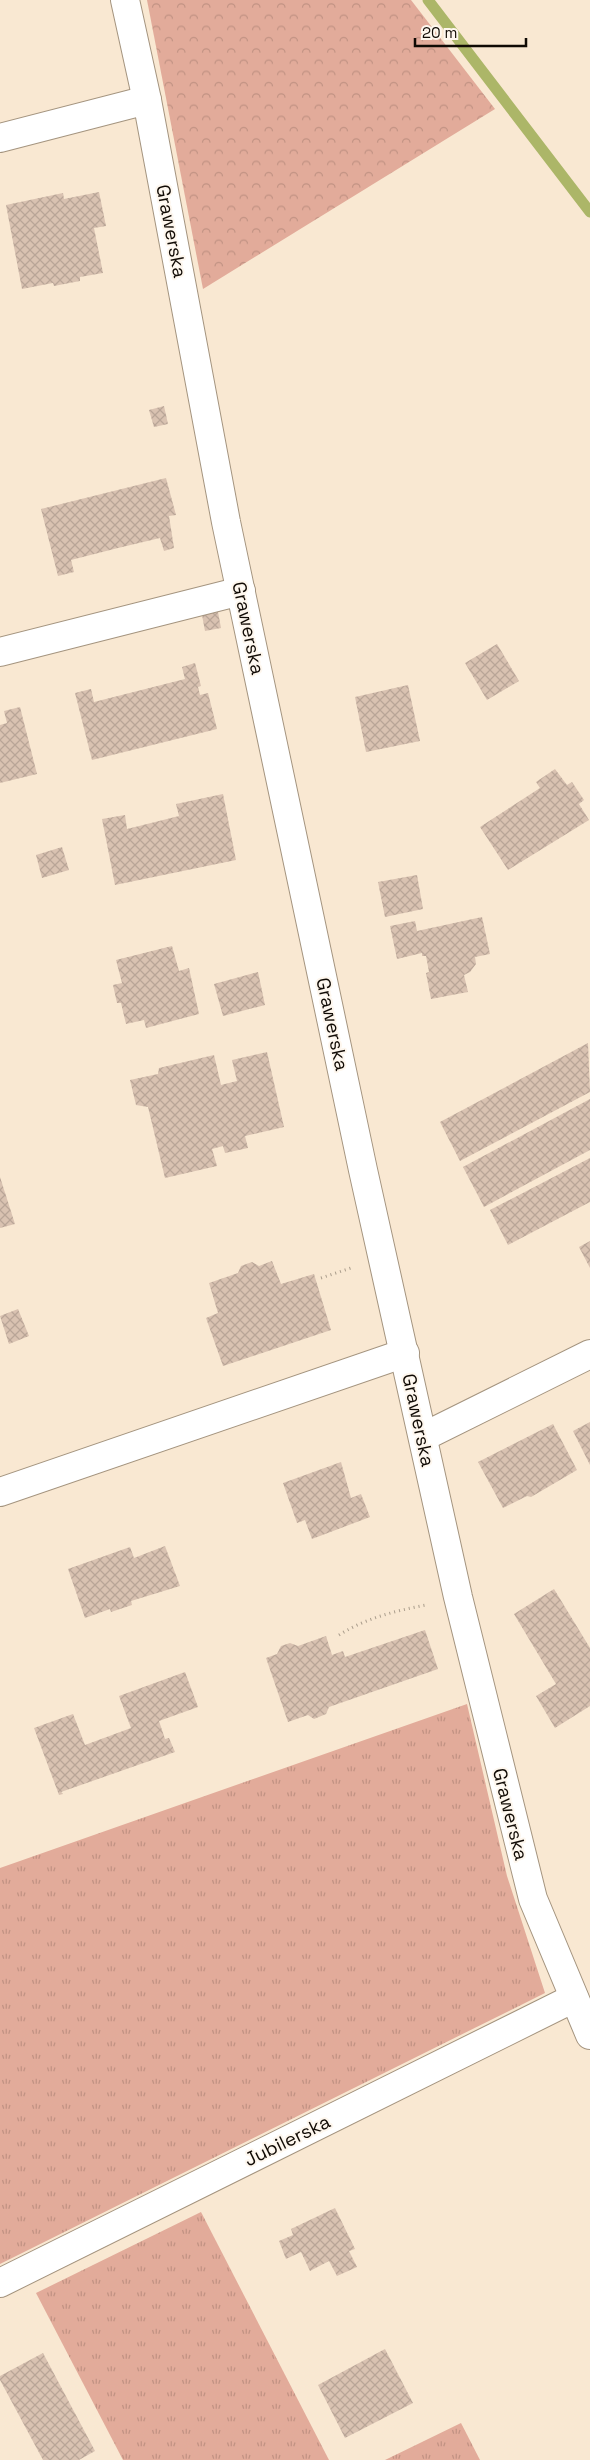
<svg xmlns="http://www.w3.org/2000/svg" width="590" height="2460" font-family="'Space Grotesk',sans-serif">
	<defs>
		<pattern id="grass-tufts" width="24" height="20" patternUnits="userSpaceOnUse" patternTransform="scale(1.25)"><rect width="24" height="20" fill="#e2ab9a"/><path d="M3 7l-1-3M5 7V3M7 7l1-3M15 17l-1-3M17 17v-4M19 17l1-3" fill="none" stroke="#c19283"/></pattern>
		<pattern id="forest-crowns" width="20" height="18" patternUnits="userSpaceOnUse" patternTransform="scale(1.25)"><rect width="20" height="18" fill="#e2ab9a"/><path d="M2 6a3 3 0 1 1 6 0M12 15a3 3 0 1 1 6 0" fill="none" stroke="#c19283"/></pattern>
		<pattern id="building-cross-hatch" width="8" height="8" patternUnits="userSpaceOnUse" patternTransform="scale(1.25)"><rect width="8" height="8" fill="#d9c2b1"/><path d="M0 0l8 8M0 8l8-8" fill="none" stroke="#b9a597"/></pattern>
	</defs>
	<rect width="100%" height="100%" fill="#f9e8d2"/>
	<g fill="url(#grass-tufts)">
		<polygon points="467,1704 507,1876 545,1993 0,2264 0,1868"/>
		<polygon points="201,2212 329,2460 123,2460 36,2293"/>
		<polygon points="461,2423 480,2460 385,2460"/>
	</g>
	<polygon fill="url(#forest-crowns)" points="147,0 411,0 495,109 203,289"/>
	<g fill="none" stroke-linecap="round" stroke-linejoin="round">
		<polyline stroke="#acb668" stroke-width="11" points="428,0 590,212"/>
	</g>
	<g fill="url(#building-cross-hatch)">
		<polygon points="99,192 106,226 94,228 103,273 80,277 80,281 54,286 53,283 22,289 6,205 63,193 64,199"/>
		<polygon points="164,406 168,424 154,427 149,410"/>
		<polygon points="166,478 176,515 169,516 174,548 164,551 160,538 118,548 71,560 74,572 58,576 41,509"/>
		<polygon points="218,612 221,628 205,631 202,615"/>
		<polygon points="497,644 519,681 487,700 465,663"/>
		<polygon points="195,663 201,686 198,687 200,695 208,693 217,729 92,760 75,693 91,689 94,702 185,679 182,667"/>
		<polygon points="408,685 420,741 366,752 355,697"/>
		<polygon points="20,707 37,774 0,783 0,725 7,723 4,711"/>
		<polygon points="555,769 567,785 572,782 584,800 579,804 589,820 508,870 480,827 540,788 536,782"/>
		<polygon points="223,794 236,860 115,885 102,819 125,815 127,829 179,816 176,804"/>
		<polygon points="62,847 69,870 42,878 36,855"/>
		<polygon points="417,875 423,909 385,917 378,882"/>
		<polygon points="482,917 490,954 475,957 476,964 470,972 464,975 468,992 431,999 426,973 429,972 426,956 422,956 422,953 397,959 390,926 415,921 417,931"/>
		<polygon points="172,946 179,971 189,968 199,1014 146,1028 144,1020 126,1024 121,1003 117,1003 113,985 122,983 116,960"/>
		<polygon points="258,972 265,1005 223,1016 214,984"/>
		<polygon points="588,1043 590,1092 460,1161 440,1122"/>
		<polygon points="267,1052 284,1127 245,1136 248,1148 225,1153 223,1146 212,1149 217,1166 165,1178 148,1107 136,1105 130,1080 158,1074 159,1068 214,1055 221,1085 237,1081 232,1060"/>
		<polygon points="590,1099 590,1150 484,1207 463,1167"/>
		<polygon points="590,1158 590,1202 508,1245 490,1210"/>
		<polygon points="0,1177 15,1224 0,1228"/>
		<polygon points="590,1241 590,1268 579,1247"/>
		<polygon points="272,1261 281,1284 314,1274 331,1330 223,1366 206,1318 218,1313 209,1283 238,1273 241,1266 252,1262 259,1266"/>
		<polygon points="18,1309 29,1336 9,1344 0,1316"/>
		<polygon points="590,1422 590,1465 573,1431"/>
		<polygon points="553,1424 577,1470 531,1497 527,1496 503,1508 478,1462"/>
		<polygon points="341,1462 351,1498 361,1494 370,1517 312,1539 305,1520 297,1523 283,1483"/>
		<polygon points="165,1546 180,1586 131,1601 132,1605 111,1612 110,1609 85,1618 68,1569 130,1547 134,1558"/>
		<polygon points="554,1589 590,1648 590,1706 555,1728 536,1696 556,1684 514,1614"/>
		<polygon points="425,1630 438,1669 329,1707 326,1714 314,1719 308,1715 288,1722 266,1658 277,1654 281,1646 290,1643 298,1646 326,1636 332,1655 343,1651 345,1657"/>
		<polygon points="185,1672 198,1707 159,1721 165,1739 169,1738 175,1752 61,1792 63,1794 59,1795 34,1728 73,1714 85,1745 131,1728 119,1696"/>
		<polygon points="335,2208 355,2249 349,2251 357,2267 337,2276 329,2261 310,2271 301,2252 286,2259 279,2241 293,2235 291,2229"/>
		<polygon points="385,2349 413,2403 345,2438 318,2385"/>
		<polygon points="43,2353 95,2451 79,2460 43,2460 0,2380 0,2376"/>
	</g>
	<g fill="none" stroke-linecap="round" stroke-linejoin="round">
		<g stroke="#a4947f" stroke-width="30">
			<g id="minor">
				<polyline points="125,0 147,100 226,522 363,1170 458,1597 533,1899 590,2035"/>
				<polyline points="0,138 147,100"/>
				<polyline points="0,652 241,591"/>
				<polyline points="423,1437 590,1354"/>
				<polyline points="0,1492 405,1353"/>
				<polyline points="0,2283 574,1998"/>
			</g>
		</g>
		<g stroke="#aa9d8c" stroke-width="3" stroke-dasharray="1 4" stroke-linecap="butt">
			<polyline points="321,1278 351,1268"/>
			<path d="M339 1635C366 1618 395 1611 426 1605"/>
		</g>
		<use href="#minor" stroke="#fff" stroke-width="28"/>
	</g>
	<g text-anchor="middle" stroke-width="4" stroke-linejoin="round" paint-order="stroke">
		<g font-size="19" fill="#100a04" stroke="#fef7ee">
			<text transform="translate(172 231) rotate(79)" y="7">Grawerska</text>
			<text transform="translate(249 628) rotate(78)" y="7">Grawerska</text>
			<text transform="translate(333 1024) rotate(78)" y="7">Grawerska</text>
			<text transform="translate(419 1420) rotate(78)" y="7">Grawerska</text>
			<text transform="translate(511 1814) rotate(76)" y="7">Grawerska</text>
			<text transform="translate(287 2140) rotate(-26)" y="7">Jubilerska</text>
		</g>
	</g>
	<path d="M415 38v8h111v-8" fill="none" stroke="#100a04" stroke-width="2.5"/>
	<text x="422" y="38" font-size="15" fill="#100a04" stroke="#fef7ee" stroke-width="4" paint-order="stroke">20 m</text>
</svg>
